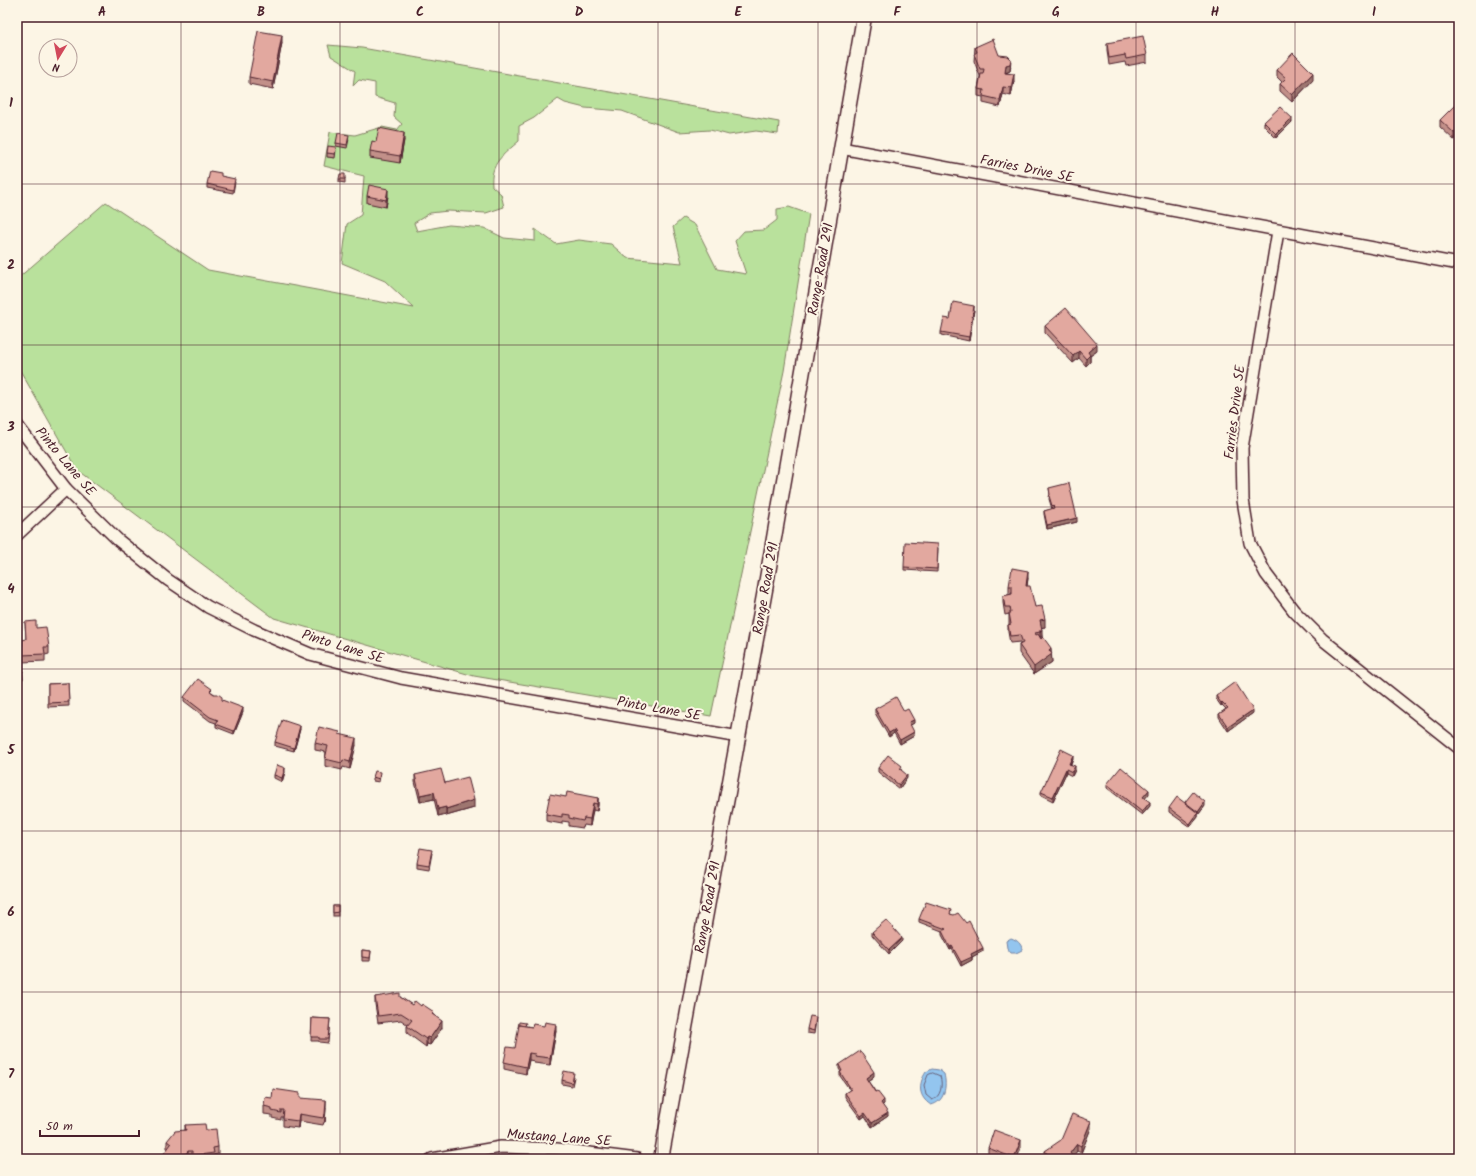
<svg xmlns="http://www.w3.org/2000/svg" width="1476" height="1176" font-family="Kalam,sans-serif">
	<rect width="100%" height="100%" fill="#fcf5e5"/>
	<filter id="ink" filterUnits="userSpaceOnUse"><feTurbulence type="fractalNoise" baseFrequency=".025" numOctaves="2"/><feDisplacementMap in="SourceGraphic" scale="8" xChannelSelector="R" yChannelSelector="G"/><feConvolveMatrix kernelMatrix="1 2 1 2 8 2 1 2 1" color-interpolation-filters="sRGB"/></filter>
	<g filter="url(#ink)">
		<path fill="#b9e19c" stroke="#828064" d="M328 45 362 48 779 122 778 134 756 131 729 135 710 130 679 132 622 111 585 108 565 103 558 99 534 118 519 126V141C503 155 490 163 492 186L501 194 504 207 486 213 448 211 430 213 414 223 417 231 449 225 484 228 504 238 535 241V229L556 244 579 240 611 244 627 258 682 263 673 227 683 218 695 225 717 269 746 274 735 241 744 231 764 230 777 220V209L789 207 809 214 784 371 711 716 474 676 274 618 77 470 17 365V279L106 202 208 270 414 308 385 281 342 263 347 224 361 215 364 176 324 166 330 132 355 135 382 127 397 130 402 124 394 117 395 103 375 97V83L359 80 353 86 355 71 331 56Z"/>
		<g fill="#93c5ef" stroke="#7683a1">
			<path d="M1011 938C1017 940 1022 944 1022 950L1016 953H1011L1007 948 1006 941Z"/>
			<path d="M932 1069 939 1070 944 1074C947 1086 945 1102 931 1105 918 1097 918 1084 926 1072Z"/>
		</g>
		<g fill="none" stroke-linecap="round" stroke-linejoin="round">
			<path stroke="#676179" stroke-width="1" d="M933 1073 940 1076C943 1085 941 1097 932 1100L926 1095 924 1085 928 1075Z"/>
			<g stroke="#4a1f2b" stroke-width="14">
				<g id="minor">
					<polyline points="841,148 1459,264"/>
					<polyline points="1278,231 1242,448 1243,500 1250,543 1266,574 1294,611 1322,639 1459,748"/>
					<polyline points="17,425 66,489 118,540 168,580 208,607 254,630 310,654 401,678 739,737"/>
					<polyline points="17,535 66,489"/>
					<polyline points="432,1159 501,1147 557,1149 637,1159"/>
				</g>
			</g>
			<g stroke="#4a1f2b" stroke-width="17">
				<polyline id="tertiary" points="661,1159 765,590 864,17"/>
			</g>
			<use href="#minor" stroke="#fcf5e5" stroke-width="11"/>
			<use href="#tertiary" stroke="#fcf5e5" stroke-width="14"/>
		</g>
		<g fill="#c29089" stroke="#4a1f2b">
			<polygon points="282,43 273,89 249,84 249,77"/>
			<polygon points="1107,43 1147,55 1147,62 1126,66 1125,62 1109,65 1107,50"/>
			<polygon points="975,47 999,55 1011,66 1010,71 1006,73 1014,81 1011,96 1003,94 1000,107 983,103 983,97 978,96 978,89 980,76 974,61"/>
			<polygon points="1277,70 1313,80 1292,102 1280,91 1280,84 1282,82 1277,77"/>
			<polygon points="1459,101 1459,140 1457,138 1454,140 1440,127 1440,120"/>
			<polygon points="1264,122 1292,122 1276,138 1264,126"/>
			<polygon points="349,139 347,148 336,146 336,143"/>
			<polygon points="404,140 400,163 370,158 370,151 376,142"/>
			<polygon points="336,150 335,158 327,157 327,153"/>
			<polygon points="345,178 345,183 339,182 339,179"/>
			<polygon points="235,182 233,193 207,188 207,184"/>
			<polygon points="367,196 388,196 386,207 367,203"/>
			<polygon points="974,310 969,341 941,335 941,332"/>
			<polygon points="1045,326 1097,351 1090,356 1090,362 1086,366 1079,358 1073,363 1045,333"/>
			<polygon points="1049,488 1077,522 1047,529 1044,514 1044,511 1052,509 1049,499 1050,495"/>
			<polygon points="938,548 937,572 904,570 904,567"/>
			<polygon points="1028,578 1027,586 1035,607 1045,627 1041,627 1042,637 1040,637 1051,653 1052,662 1034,674 1019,653 1019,645 1021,644 1020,642 1010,643 1008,632 1008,625 1009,625 1009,614 1005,615 1003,603 1003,596 1012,594 1012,593 1009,593 1009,586"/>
			<polygon points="25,622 36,628 49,647 49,654 45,655 45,661 22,662 23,679 17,679 17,647 22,646 22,640 26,639"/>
			<polygon points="68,683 69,706 48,707 48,684"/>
			<polygon points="212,692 222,700 243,712 234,734 216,727 216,723 210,721 184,701 184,697"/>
			<polygon points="1216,696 1253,713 1228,731 1219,717 1219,714 1226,709 1222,705 1221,706 1216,699"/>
			<polygon points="875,709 904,711 914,723 910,725 914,736 900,744 894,733 889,737 875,713"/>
			<polygon points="300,729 294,751 275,746 275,742"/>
			<polygon points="340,735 356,745 350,769 343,767 342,770 325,766 325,759 326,752 315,750 315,743"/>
			<polygon points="1073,758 1071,764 1075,770 1072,776 1066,773 1053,801 1041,795 1041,792"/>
			<polygon points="878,768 902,770 901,770 907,778 899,789 878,772"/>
			<polygon points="285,772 282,782 274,778 274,775"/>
			<polygon points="415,775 445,783 474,808 446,816 446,814 438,816 434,799 420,802 415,782"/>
			<polygon points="380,776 379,782 373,781 373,777"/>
			<polygon points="1107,784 1149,794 1145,798 1150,806 1142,815 1107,788"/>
			<polygon points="566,797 598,798 598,805 597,811 593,810 590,826 584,825 583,828 569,826 569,822 562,821 562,824 546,821 546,814"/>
			<polygon points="1185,802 1205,806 1198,815 1198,817 1190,827 1169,812 1169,808 1185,804"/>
			<polygon points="432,853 429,869 417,867 417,863"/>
			<rect x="333" y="906" width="5" height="10"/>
			<polygon points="951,914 983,951 972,957 972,960 961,966 952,949 950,950 942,935 942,931 919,922 919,919"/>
			<polygon points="872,932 902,941 889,954 872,935"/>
			<polygon points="362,950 371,951 370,961 362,961"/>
			<polygon points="375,997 400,997 412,1005 434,1015 442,1028 430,1045 427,1044 426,1047 407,1033 407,1026 408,1025 401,1020 378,1023 375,1004"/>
			<polygon points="312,1018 330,1019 328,1043 319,1042 319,1041 311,1041"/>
			<polygon points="816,1021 814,1034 807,1033 807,1029"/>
			<polygon points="526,1026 556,1031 550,1065 534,1063 534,1061 529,1060 526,1074 504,1069 504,1062 515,1048"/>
			<polygon points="839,1065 874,1076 868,1081 884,1104 882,1105 888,1116 872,1127 865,1116 861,1119 845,1097 845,1093 850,1090 840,1076 840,1072 841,1072 839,1069"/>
			<polygon points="574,1077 572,1086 562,1084 562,1080"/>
			<polygon points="272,1098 300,1098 326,1108 325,1122 324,1122 323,1125 299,1121 298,1128 283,1126 283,1117 281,1117 281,1120 272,1118 272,1115 264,1114 264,1106"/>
			<polygon points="185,1125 206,1130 218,1147 218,1154 214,1155 214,1159 192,1159 192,1158 187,1159 160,1159 168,1149 167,1148 167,1141 185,1130"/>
			<polygon points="1091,1128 1081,1153 1077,1151 1072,1157 1074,1159 1046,1159 1045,1158 1045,1151"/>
			<polygon points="1021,1147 1017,1159 997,1159 988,1155 988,1148"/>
		</g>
		<g fill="#9e766f" stroke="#4a1f2b">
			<polygon points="282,35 282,43 273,89 273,82"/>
			<polygon points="1011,59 1010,71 1005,73 1006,65"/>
			<polygon points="1313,73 1313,80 1292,102 1292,95"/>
			<polygon points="1014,74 1014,81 1011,96 1011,88"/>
			<polygon points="1003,87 1003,94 1000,107 1000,100"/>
			<polygon points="1292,118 1292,122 1276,138 1276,134"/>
			<polygon points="1457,131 1457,138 1454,140 1454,133"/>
			<polygon points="404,133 404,140 400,163 400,156"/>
			<polygon points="388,189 388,196 386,207 386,200"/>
			<polygon points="974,306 974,310 969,341 969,337"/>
			<polygon points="1097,344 1097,351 1090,356 1090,362 1086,366 1086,359 1088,352"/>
			<polygon points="1079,351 1079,358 1073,363 1073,356"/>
			<polygon points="1077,518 1077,522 1047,529 1047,525"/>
			<polygon points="1028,571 1028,578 1026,593 1026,586"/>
			<polygon points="1045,619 1045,627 1040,628 1040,620"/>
			<rect x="1040" y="630" width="2" height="7"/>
			<polygon points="1051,648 1052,662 1034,674 1034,667 1049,650"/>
			<polygon points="1222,702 1222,705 1221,706 1221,703"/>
			<polygon points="243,708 243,712 234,734 234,731"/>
			<polygon points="1253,710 1253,713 1228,731 1228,727"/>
			<polygon points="914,720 914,723 909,726 909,722"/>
			<polygon points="300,726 300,729 294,751 294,748"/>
			<polygon points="894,730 894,733 889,737 889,733"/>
			<polygon points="914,732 914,736 900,744 900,740"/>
			<polygon points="356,738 356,745 350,769 350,762"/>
			<polygon points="1073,755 1073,758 1069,767 1069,764"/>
			<polygon points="1075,766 1075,770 1072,776 1072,772"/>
			<polygon points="285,768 285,772 282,782 282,778"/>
			<polygon points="1066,769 1066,773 1053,801 1053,797"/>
			<polygon points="907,775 907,778 899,789 899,785"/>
			<polygon points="1149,790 1149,794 1143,801 1143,797"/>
			<polygon points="434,792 434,799 420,802 420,795"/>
			<polygon points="598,798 598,805 597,811 597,804"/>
			<polygon points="474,800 474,808 446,816 446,809"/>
			<polygon points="1150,802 1150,806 1142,815 1142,812"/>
			<polygon points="1205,802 1205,806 1198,815 1198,812"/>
			<polygon points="593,803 593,810 590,826 590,819"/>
			<polygon points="446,807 446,814 438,816 438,809"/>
			<polygon points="1198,813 1198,817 1190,827 1190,824"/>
			<polygon points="902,938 902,941 889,954 889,950"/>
			<polygon points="952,946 952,949 950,950 950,947"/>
			<polygon points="983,948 983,951 972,957 972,960 961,966 961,962 971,954"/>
			<polygon points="442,1021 442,1028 430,1045 430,1038"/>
			<polygon points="556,1024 556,1031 550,1065 550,1058"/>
			<polygon points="427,1037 427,1044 426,1047 426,1039"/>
			<polygon points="529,1053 529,1060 526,1074 526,1067"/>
			<polygon points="874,1072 874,1076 866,1082 866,1078"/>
			<polygon points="326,1100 326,1108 325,1122 325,1115"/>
			<polygon points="884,1100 884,1104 881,1106 881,1103"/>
			<polygon points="865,1113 865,1116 861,1119 861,1116"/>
			<polygon points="888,1113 888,1116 872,1127 872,1123"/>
			<polygon points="299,1114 299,1121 298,1128 298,1121"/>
			<polygon points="1091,1121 1091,1128 1081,1153 1081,1146"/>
			<polygon points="1021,1140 1021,1147 1017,1159 1014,1159"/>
			<polygon points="1077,1144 1077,1151 1071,1159 1070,1153"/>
			<polygon points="188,1151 188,1158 182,1159"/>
		</g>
		<g fill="#e2a89f" stroke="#4a1f2b">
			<polygon points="258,31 282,35 273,82 249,77"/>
			<polygon points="1143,36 1147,55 1126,59 1125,55 1109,58 1107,43"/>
			<polygon points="993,39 999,55 1008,56 1011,59 1010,64 1006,65 1005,73 1014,74 1011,88 1003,87 1000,100 983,96 984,90 978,89 981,74 983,74 984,69 980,69 974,54 977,52 975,47"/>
			<polygon points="1293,53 1313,73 1292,95 1280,84 1286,78 1277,70"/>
			<polygon points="1459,101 1459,133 1457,131 1454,133 1440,120"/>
			<polygon points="1280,107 1292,118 1276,134 1264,122"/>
			<polygon points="379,128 404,133 400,156 370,151 372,141 376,142"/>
			<polygon points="338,133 349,135 347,145 336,143"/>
			<polygon points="328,146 336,147 335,154 327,153"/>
			<polygon points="210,171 221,173 221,176 235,179 233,190 207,184"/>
			<polygon points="340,174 345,174 345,179 339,179"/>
			<polygon points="369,185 388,189 386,200 367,196"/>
			<polygon points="953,302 974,306 969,337 941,332 944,318 950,319"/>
			<polygon points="1066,308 1097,344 1088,352 1090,355 1086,359 1079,351 1073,356 1045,326"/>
			<polygon points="1069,483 1077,518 1047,525 1044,511 1054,508 1053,505 1052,506 1049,496 1050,495 1049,488"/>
			<polygon points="905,542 938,544 937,569 904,567"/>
			<polygon points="1012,568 1028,571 1026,586 1030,586 1035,607 1042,606 1045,619 1040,620 1042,630 1040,630 1040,632 1035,633 1036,635 1038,634 1041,639 1043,637 1051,648 1049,650 1052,654 1034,667 1019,645 1023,643 1020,635 1010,636 1008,625 1011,624 1009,613 1011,613 1010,607 1005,607 1003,596 1012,594 1012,586 1009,586"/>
			<polygon points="36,621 36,628 46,627 49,647 44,647 45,654 22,655 23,672 17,672 17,647 22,646 22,640 26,639 25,622"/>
			<polygon points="198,679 212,689 210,691 214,694 218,694 222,697 222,700 243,708 234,731 216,724 218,720 210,717 184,697"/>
			<polygon points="1235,682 1253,710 1228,727 1219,714 1228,708 1222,702 1221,703 1216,696"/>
			<polygon points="68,683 69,702 48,703 48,684"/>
			<polygon points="896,697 904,711 908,709 914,720 909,722 914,732 900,740 894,730 889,733 875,709"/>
			<polygon points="282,720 300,726 294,748 275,742"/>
			<polygon points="319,727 340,732 339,734 356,738 350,762 343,760 342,763 325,759 328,746 315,743"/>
			<polygon points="1061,749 1073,755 1069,764 1075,766 1072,772 1066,769 1053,797 1041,792"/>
			<polygon points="888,755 902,766 900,769 907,775 899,785 878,768"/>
			<polygon points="277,765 285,768 282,778 274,775"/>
			<polygon points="1121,767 1149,790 1143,797 1150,802 1142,812 1107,784"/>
			<polygon points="441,769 445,783 468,777 474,800 446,809 446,807 438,809 434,792 420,795 415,775"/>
			<polygon points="375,771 380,772 379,779 373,777"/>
			<polygon points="567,792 598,798 597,804 593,803 590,819 584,818 583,821 569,818 569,815 562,814 562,817 546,814 550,794 566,797"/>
			<polygon points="1193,792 1205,802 1198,812 1185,802"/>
			<polygon points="1177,797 1198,813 1190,824 1169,808"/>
			<polygon points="420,848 432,850 429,865 417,863"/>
			<polygon points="926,902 951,910 950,914 954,915 958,913 966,923 969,921 983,948 971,954 972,957 961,962 952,946 950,947 942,931 946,929 919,919"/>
			<polygon points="333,906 338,906 338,912 333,913"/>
			<polygon points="886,920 902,938 889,950 872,932"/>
			<polygon points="362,950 371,951 370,958 362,957"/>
			<polygon points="400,993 400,997 412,1005 415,1001 421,1006 422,1004 434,1012 432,1014 442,1021 430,1038 427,1037 426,1039 407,1026 412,1020 401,1013 378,1016 375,997"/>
			<polygon points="810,1016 816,1017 814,1031 807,1029"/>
			<polygon points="312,1018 330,1019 328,1039 319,1039 319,1037 311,1037"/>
			<polygon points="519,1022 526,1023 525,1026 519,1025 518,1028"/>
			<polygon points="545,1022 556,1024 550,1058 534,1056 535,1054 529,1053 526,1067 504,1062 507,1047 515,1048 519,1025 532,1027 533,1024 544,1026"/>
			<polygon points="860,1051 874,1072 866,1078 875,1092 877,1091 884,1100 881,1103 888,1113 872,1123 865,1113 861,1116 845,1093 851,1089 840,1072 842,1071 839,1065"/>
			<polygon points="564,1071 574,1073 572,1083 562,1080"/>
			<polygon points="273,1089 300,1093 300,1098 326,1100 325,1115 324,1115 323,1118 299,1114 298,1121 283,1119 284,1110 281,1110 281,1113 272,1111 272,1108 264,1106 265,1097 272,1098"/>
			<polygon points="1072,1114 1091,1121 1081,1146 1077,1144 1070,1153 1074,1159 1051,1159 1045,1151 1061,1140"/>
			<polygon points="205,1124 206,1130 216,1129 218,1147 213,1148 214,1153 192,1156 192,1151 188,1151 182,1159 160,1159 171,1144 167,1141 175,1131 186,1130 185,1125"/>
			<polygon points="994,1130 1021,1140 1014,1158 988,1148"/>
		</g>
	</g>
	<path fill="none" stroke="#4a1f2b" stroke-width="1" stroke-opacity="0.55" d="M181 17V1159M340 17V1159M499 17V1159M658 17V1159M818 17V1159M977 17V1159M1136 17V1159M1295 17V1159M17 184H1459M17 345H1459M17 507H1459M17 669H1459M17 831H1459M17 992H1459"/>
	<g text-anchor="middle" stroke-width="4" stroke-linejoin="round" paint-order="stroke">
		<g font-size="14" fill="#4a1f2b" stroke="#fcf5e5">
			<text transform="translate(1027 168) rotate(11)" y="5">Farries Drive SE</text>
			<text transform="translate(820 269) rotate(-80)" y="5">Range Road 291</text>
			<text transform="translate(1234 412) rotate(-83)" y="5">Farries Drive SE</text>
			<text transform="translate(66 461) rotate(50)" y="5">Pinto Lane SE</text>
			<text transform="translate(765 588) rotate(-80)" y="5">Range Road 291</text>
			<text transform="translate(343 646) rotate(17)" y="5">Pinto Lane SE</text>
			<text transform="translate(659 708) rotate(10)" y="5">Pinto Lane SE</text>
			<text transform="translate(707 907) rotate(-80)" y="5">Range Road 291</text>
			<text transform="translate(559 1137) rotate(4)" y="5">Mustang Lane SE</text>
		</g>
	</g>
	<rect width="1476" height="1176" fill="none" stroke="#fcf5e5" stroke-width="44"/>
	<g transform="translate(58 58) rotate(190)"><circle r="19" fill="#fcf5e5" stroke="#b59f9b"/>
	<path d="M0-3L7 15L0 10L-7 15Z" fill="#d1495b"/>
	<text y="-6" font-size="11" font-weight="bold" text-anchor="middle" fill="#4a1f2b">N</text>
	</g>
	<path d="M40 1130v6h99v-6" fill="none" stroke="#4a1f2b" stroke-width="2"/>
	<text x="46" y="1130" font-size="12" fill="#4a1f2b" stroke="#fcf5e5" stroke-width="3" paint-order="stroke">50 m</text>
	<rect x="22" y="22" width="1432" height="1132" fill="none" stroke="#4a1f2b" stroke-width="1.5"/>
	<g font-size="13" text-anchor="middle" font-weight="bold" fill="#4a1f2b">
		<text x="102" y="16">A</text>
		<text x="261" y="16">B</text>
		<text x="420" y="16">C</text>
		<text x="579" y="16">D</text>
		<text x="738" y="16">E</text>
		<text x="897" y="16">F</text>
		<text x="1056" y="16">G</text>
		<text x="1215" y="16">H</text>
		<text x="1374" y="16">I</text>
		<text x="11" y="107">1</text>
		<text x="11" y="269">2</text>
		<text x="11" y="431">3</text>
		<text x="11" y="593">4</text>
		<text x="11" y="754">5</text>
		<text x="11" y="916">6</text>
		<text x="11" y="1078">7</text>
	</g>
</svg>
